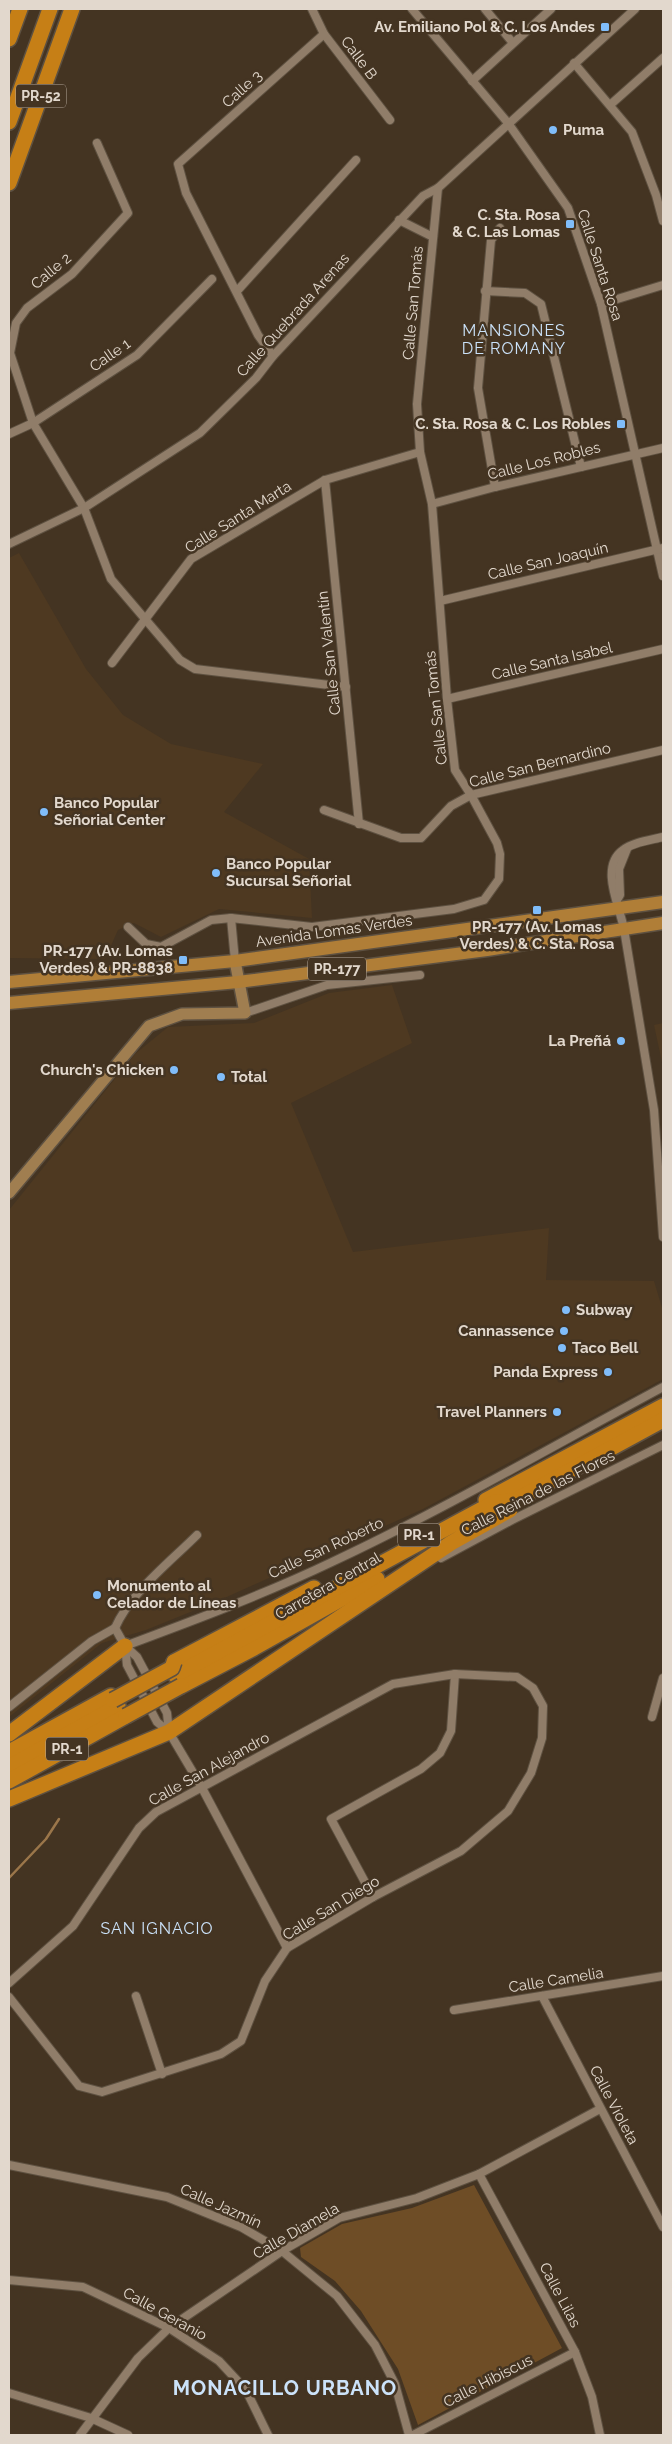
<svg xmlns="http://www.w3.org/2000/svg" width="672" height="2444" font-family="Raleway,sans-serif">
	<rect width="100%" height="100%" fill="#443422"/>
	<g fill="#4e3921">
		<polygon points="19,553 86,669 123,715 171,744 263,764 224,812 309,859 312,918 219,909 161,937 134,923 118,930 105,959 9,958 9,558"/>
		<polygon points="392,985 412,1043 291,1103 353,1252 549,1228 546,1280 654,1281 663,1311 663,1379 423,1509 220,1600 146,1630 102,1643 9,1717 9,1210 135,1054 168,1027 254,1023 329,993"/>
		<polygon points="663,1023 663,1067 654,1025"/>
	</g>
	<polygon fill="#6e4d26" points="474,2185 562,2348 418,2425 398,2369 361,2311 335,2281 301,2257 300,2248 342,2224 412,2208"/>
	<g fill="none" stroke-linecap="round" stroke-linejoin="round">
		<polyline stroke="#9b764a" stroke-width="2.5" points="9,1878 46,1839 59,1819"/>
		<g stroke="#5e5141" stroke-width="10">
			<g id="street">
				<polyline points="312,9 324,34 390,120"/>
				<polyline points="412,9 508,123 568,208 601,304 663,576"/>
				<polyline points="485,9 513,43"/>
				<polyline points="574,63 632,132 656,195 663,221"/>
				<polyline points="472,81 551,9"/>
				<polyline points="610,105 663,58"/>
				<polyline points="97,143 128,213 72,274 27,308 16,323 10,353 33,423 84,508 111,579 180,660 195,669 346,687"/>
				<polyline points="399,220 433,237"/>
				<polyline points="238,290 356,160"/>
				<polyline points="485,291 525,293 541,304 581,467"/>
				<polyline points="601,304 663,285"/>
				<polyline points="273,356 258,335 186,193 178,164 324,34"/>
				<polyline points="9,434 33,423 137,355 212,279"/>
				<polyline points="325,480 359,824"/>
				<polyline points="495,487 478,388 491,240 500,228"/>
				<polyline points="432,504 495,487 663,448"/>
				<polyline points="9,544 84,508 200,433 256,378 273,356 423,196 438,188 635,9"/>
				<polyline points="440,601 663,548"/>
				<polyline points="112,663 191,559 325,480 420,452"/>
				<polyline points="447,699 663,649"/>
				<polyline points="324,810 401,838 421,838 451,806 471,795 663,750"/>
				<path d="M663 837C651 840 633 842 623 850 599 867 620 907 624 929L654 1110 663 1237"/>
				<polyline points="617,900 620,895 619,869 627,849"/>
				<polyline points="231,918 235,961"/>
				<polyline points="128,927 146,944 161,947 211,920 231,918 312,927 454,909 484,900 499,879 500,854 497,843 471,795 455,770 447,699 432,504 420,452 417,404 438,188"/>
				<polyline points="245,1013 327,985 420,975"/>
				<polyline points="441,1558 512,1520 663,1445"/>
				<path d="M115 1628C130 1593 170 1562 197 1535"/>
				<polyline points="115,1628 125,1646 137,1657 167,1713 169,1732"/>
				<path d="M125 1646C195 1620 265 1594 332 1562 445 1509 553 1446 663 1387"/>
				<polyline points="125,1646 127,1665 157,1722 169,1732 201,1786 287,1948"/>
				<polyline points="9,1707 92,1641 115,1628"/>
				<polyline points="652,1717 663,1678"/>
				<polyline points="373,1897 331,1819 421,1769 440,1753 451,1731 455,1674"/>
				<polyline points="9,1983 73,1926 139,1828 156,1812 393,1684 455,1674 517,1677 533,1688 543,1706 542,1738 531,1773 508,1811 461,1851 373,1897 287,1948 265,1981 241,2041 221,2054 102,2092 79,2086 9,1997"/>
				<polyline points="136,1996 162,2074"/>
				<polyline points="542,1996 663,2227"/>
				<polyline points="454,2010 663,1976"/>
				<polyline points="9,2165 167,2197 241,2227 282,2251 337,2296 375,2345 395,2384 409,2435"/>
				<polyline points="479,2174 575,2352 592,2397 600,2435"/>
				<polyline points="9,2280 83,2287 169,2328 219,2361 246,2390 268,2435"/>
				<polyline points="9,2393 91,2418 128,2435"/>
				<polyline points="80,2435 138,2358 169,2328 282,2251 339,2218 417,2198 479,2174 600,2109"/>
				<polyline points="413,2435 575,2352"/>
			</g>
		</g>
		<g stroke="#5e5141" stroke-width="14">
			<polyline id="secondary" points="9,1193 149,1026 182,1014 245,1013 235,961"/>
		</g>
		<g stroke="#5e5141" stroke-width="15">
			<g id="primary">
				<polyline points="9,982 235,961 663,902"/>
				<polyline points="9,1003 238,982 487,950 663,923"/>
			</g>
		</g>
		<g stroke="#5e5141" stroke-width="18">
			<g id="highway">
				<polyline points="9,39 20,9"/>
				<polyline points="9,122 50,9"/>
				<polyline points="9,183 72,9"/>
				<polyline points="486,1500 663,1406"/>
				<polyline points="505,1506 663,1420"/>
				<polyline points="174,1662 314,1588"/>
				<polyline points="181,1686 254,1648 377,1579"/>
				<polyline points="9,1734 125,1646"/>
				<polyline points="9,1752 111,1696"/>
				<polyline points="9,1767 118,1706"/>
				<polyline points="9,1781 126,1716"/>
				<polyline points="9,1799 169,1732 451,1543 510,1510 514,1501 495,1502 175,1675"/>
			</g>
		</g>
		<use href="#street" stroke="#907d69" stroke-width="8"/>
		<use href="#secondary" stroke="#a07e50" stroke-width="11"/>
		<use href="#primary" stroke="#b07e37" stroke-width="12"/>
		<use href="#highway" stroke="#c67f16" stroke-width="15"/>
		<g stroke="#5e5141" stroke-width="18" stroke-linecap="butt">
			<g id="highway-bridge">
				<polyline points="113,1700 172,1668 174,1662"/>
				<polyline points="126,1716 181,1686"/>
			</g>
		</g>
		<use href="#highway-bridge" stroke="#c67f16" stroke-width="15"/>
	</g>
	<g fill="#80bdfa" stroke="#443422" stroke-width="2">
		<rect x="600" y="22" width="10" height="10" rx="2.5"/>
		<circle cx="553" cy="130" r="5"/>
		<rect x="565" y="219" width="10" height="10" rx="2.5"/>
		<rect x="616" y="419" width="10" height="10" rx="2.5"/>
		<circle cx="44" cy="812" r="5"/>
		<circle cx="216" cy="873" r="5"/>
		<rect x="532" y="905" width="10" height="10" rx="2.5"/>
		<rect x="178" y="955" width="10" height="10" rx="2.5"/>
		<circle cx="621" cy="1041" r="5"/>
		<circle cx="174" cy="1070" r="5"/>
		<circle cx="221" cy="1077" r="5"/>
		<circle cx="566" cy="1310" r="5"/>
		<circle cx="564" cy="1331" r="5"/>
		<circle cx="562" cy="1348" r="5"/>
		<circle cx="608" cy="1372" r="5"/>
		<circle cx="557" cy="1412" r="5"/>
		<circle cx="97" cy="1595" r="5"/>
	</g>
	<g text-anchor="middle" stroke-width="5" stroke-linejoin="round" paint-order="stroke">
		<g fill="#443422" stroke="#b3a79a" stroke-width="1">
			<rect x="16" y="84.5" width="50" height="23" rx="4"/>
			<rect x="308" y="957.5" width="58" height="23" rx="4"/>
			<rect x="398" y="1523.5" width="42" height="23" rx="4"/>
			<rect x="46" y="1737.5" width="42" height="23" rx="4"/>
		</g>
		<g font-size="14" font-weight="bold" fill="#e2d8cd">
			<text x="41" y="101">PR-52</text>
			<text x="337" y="974">PR-177</text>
			<text x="419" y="1540">PR-1</text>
			<text x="67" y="1754">PR-1</text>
		</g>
		<g font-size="15" font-weight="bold" fill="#e2d8cd" stroke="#443422" text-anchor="end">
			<text x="595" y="32">Av. Emiliano Pol &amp; C. Los Andes</text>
			<text x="563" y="135" text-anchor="start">Puma</text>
			<text x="560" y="220">C. Sta. Rosa<tspan x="560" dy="17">&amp; C. Las Lomas</tspan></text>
			<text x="611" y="429">C. Sta. Rosa &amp; C. Los Robles</text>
			<text x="54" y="808" text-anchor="start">Banco Popular<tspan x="54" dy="17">Señorial Center</tspan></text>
			<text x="226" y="869" text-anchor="start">Banco Popular<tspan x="226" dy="17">Sucursal Señorial</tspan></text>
			<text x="537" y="932" text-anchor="middle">PR-177 (Av. Lomas<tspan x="537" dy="17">Verdes) &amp; C. Sta. Rosa</tspan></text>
			<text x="173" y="956">PR-177 (Av. Lomas<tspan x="173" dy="17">Verdes) &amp; PR-8838</tspan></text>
			<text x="611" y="1046">La Preñá</text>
			<text x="164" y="1075">Church's Chicken</text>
			<text x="231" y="1082" text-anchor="start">Total</text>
			<text x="576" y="1315" text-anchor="start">Subway</text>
			<text x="554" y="1336">Cannassence</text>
			<text x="572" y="1353" text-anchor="start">Taco Bell</text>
			<text x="598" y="1377">Panda Express</text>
			<text x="547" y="1417">Travel Planners</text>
			<text x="107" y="1591" text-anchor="start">Monumento al<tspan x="107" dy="17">Celador de Líneas</tspan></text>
		</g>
		<g font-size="15" fill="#e2d8cd" stroke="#443422">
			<text transform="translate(359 58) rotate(53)" y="5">Calle B</text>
			<text transform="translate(242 89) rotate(-42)" y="5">Calle 3</text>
			<text transform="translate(600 265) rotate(72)" y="5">Calle Santa Rosa</text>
			<text transform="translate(51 271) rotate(-40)" y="5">Calle 2</text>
			<text transform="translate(413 303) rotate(-85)" y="5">Calle San Tomás</text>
			<text transform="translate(293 315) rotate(-48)" y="5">Calle Quebrada Arenas</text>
			<text transform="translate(110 355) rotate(-35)" y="5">Calle 1</text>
			<text transform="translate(544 461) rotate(-14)" y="5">Calle Los Robles</text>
			<text transform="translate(238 517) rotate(-32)" y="5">Calle Santa Marta</text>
			<text transform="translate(548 561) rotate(-13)" y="5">Calle San Joaquín</text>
			<text transform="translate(329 653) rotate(-96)" y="5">Calle San Valentín</text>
			<text transform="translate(552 661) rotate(-13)" y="5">Calle Santa Isabel</text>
			<text transform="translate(436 708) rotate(-96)" y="5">Calle San Tomás</text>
			<text transform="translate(540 765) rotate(-14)" y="5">Calle San Bernardino</text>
			<text transform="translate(334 931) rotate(-8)" y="5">Avenida Lomas Verdes</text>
			<text transform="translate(538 1493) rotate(-27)" y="5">Calle Reina de las Flores</text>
			<text transform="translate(326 1548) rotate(-25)" y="5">Calle San Roberto</text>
			<text transform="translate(328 1586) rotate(-30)" y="5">Carretera Central</text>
			<text transform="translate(209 1769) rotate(-29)" y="5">Calle San Alejandro</text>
			<text transform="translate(331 1908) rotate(-31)" y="5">Calle San Diego</text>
			<text transform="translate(556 1980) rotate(-9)" y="5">Calle Camelia</text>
			<text transform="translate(614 2105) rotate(62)" y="5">Calle Violeta</text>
			<text transform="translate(221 2206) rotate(24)" y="5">Calle Jazmín</text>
			<text transform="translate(296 2231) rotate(-30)" y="5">Calle Diamela</text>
			<text transform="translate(560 2295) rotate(62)" y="5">Calle Lilas</text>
			<text transform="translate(165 2314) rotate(29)" y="5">Calle Geranio</text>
			<text transform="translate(488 2381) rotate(-27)" y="5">Calle Hibiscus</text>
		</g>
		<g font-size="16" letter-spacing="1" fill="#cbe2f9" stroke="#443422">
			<text x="514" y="336">MANSIONES<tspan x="514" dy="18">DE ROMANY</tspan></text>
			<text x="157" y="1934">SAN IGNACIO</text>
		</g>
		<g font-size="20" font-weight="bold" letter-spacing="1" fill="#cbe2f9" stroke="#443422">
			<text x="285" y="2395">MONACILLO URBANO</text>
		</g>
	</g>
	<rect width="672" height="2444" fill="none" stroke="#e2d8cd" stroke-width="20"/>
</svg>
